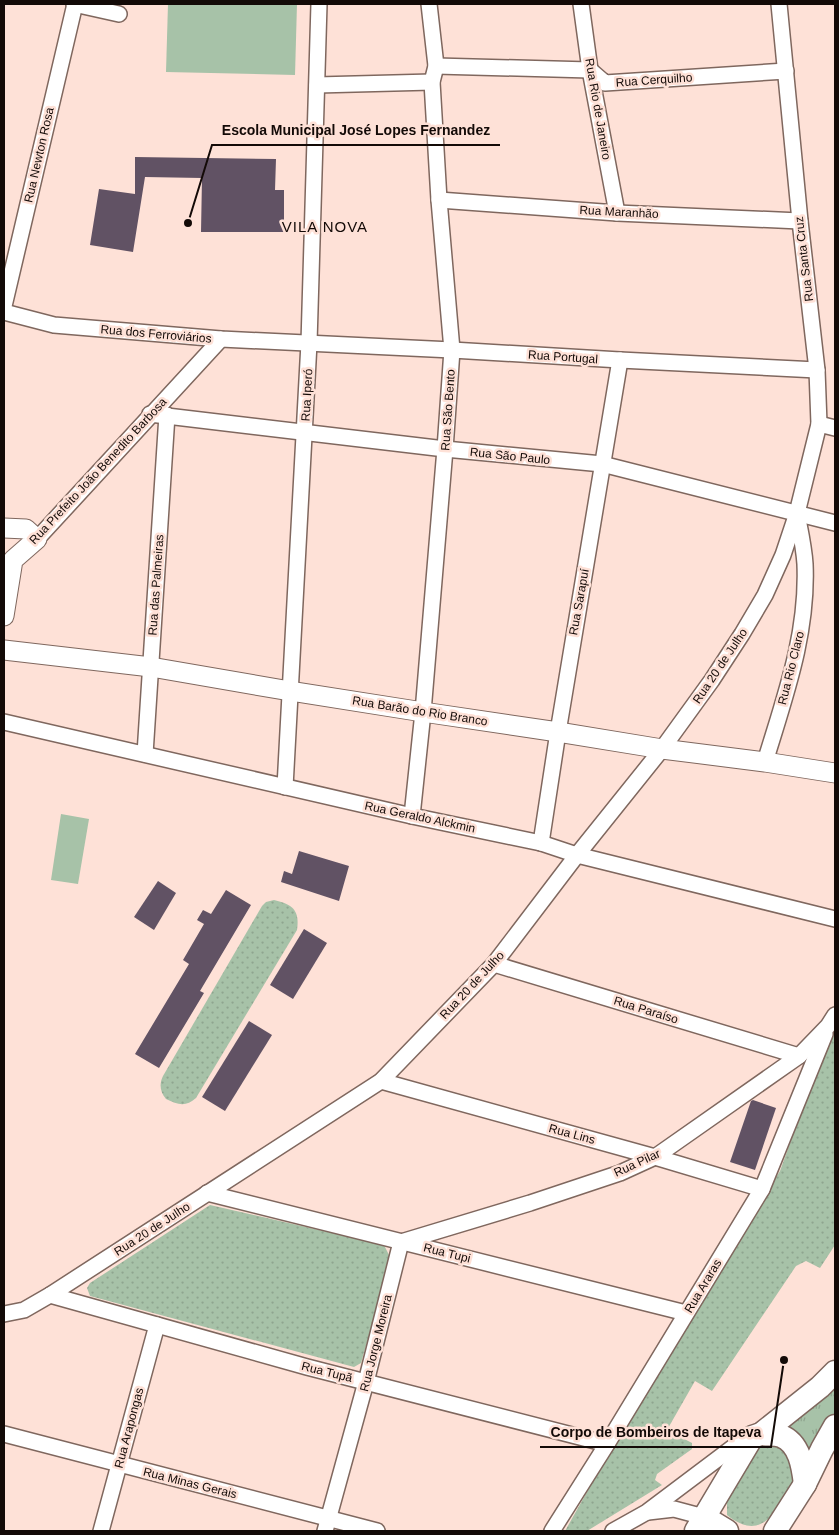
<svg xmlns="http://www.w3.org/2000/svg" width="839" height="1535" font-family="Helvetica,sans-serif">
	<defs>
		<pattern id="grass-tufts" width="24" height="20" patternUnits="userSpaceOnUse" patternTransform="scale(1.25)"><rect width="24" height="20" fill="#a7c2a8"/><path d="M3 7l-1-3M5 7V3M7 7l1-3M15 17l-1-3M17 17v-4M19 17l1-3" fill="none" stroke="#8fa58f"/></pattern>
		<pattern id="park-dots" width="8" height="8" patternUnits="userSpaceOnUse" patternTransform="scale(1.25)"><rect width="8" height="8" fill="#a7c2a8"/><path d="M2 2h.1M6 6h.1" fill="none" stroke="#8fa58f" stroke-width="1.8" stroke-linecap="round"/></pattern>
	</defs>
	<rect width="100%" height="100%" fill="#fee1d7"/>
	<polygon fill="url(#grass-tufts)" points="835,1382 835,1412 812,1451 808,1451 785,1430"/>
	<g fill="url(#park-dots)">
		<path d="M274 900C292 904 300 910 297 930L196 1098C186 1107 178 1105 166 1099 160 1092 159 1084 163 1076L262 906 266 902Z"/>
		<polygon points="835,1023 835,1245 820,1268 806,1261 796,1266 712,1391 695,1381 667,1430 692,1443 692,1449 657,1474 655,1480 662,1485 587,1531 565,1531 610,1451 719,1266 780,1171 831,1029"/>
		<polygon points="210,1205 384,1245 391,1259 361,1363 354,1367 90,1296 87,1288 90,1283"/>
		<path d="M779 1444 792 1456C792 1464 794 1472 793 1480 793 1487 786 1495 782 1501 767 1526 752 1535 727 1515V1499L757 1446Z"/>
	</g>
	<g fill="#a7c2a8">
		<polygon points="168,4 297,4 295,75 166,72"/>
		<polygon points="61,814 89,819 78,884 51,880"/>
	</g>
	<g fill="#615264">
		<polygon points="135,157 276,159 275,190 284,190 284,232 201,232 202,178 145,177 133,252 90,245 99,189 135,194"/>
		<polygon points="299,851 349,866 339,901 281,882 284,871 292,874"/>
		<polygon points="158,881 176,893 154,930 134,917"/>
		<polygon points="226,890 251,905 200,991 204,993 159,1068 135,1054 189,964 183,960 204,924 197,920 203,910 211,914"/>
		<polygon points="304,929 327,943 293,999 270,985"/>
		<polygon points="249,1021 272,1035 225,1111 202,1097"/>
		<polygon points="753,1100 776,1108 755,1170 730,1162 751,1101"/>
	</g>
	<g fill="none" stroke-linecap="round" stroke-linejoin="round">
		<g stroke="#7f675e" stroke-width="18">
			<g id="minor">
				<polyline points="74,4 119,14"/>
				<polyline points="581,4 590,70 617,213"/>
				<polyline points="436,66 590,70 605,83 786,71"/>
				<polyline points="317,85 432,82"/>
				<polyline points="439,200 617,213 800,221"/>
				<polyline points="4,306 75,4"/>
				<polyline points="4,312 54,325 221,339 452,350 620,360 817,370"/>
				<polyline points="150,414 445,449 602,464 835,523"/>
				<polyline points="819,424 835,428"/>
				<polyline points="37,539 221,339"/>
				<polyline points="4,722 412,816 541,843 577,855 835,919"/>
				<polyline points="145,754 167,415"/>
				<path d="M765 762C785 696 808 634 805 564 804 547 800 530 797 514"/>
				<polyline points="285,787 309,343 319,4"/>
				<polyline points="412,816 423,712 445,449 452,350 439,200 432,82 436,66 429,4"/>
				<polyline points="541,843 558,732 620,360"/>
				<polyline points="494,964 799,1056"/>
				<polyline points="381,1081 655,1157 762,1189"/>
				<polyline points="207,1193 686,1313"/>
				<polyline points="50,1295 307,1367 607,1444"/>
				<polyline points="4,1314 24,1310 50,1295 381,1081 494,964 577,855 662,749 712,680 742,634 765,595 783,555 797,513 819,424 817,370 800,221 779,4"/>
				<polyline points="4,1434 377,1531"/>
				<polyline points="648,1512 674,1509 704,1517"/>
				<polyline points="101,1531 157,1325"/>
				<polyline points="325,1531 366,1382 401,1242 530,1203 620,1173 655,1157 799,1056 828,1026 835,1015"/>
				<polyline points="552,1531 607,1444 762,1189 825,1034"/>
				<polyline points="613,1531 647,1512 736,1445 750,1438"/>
			</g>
		</g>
		<g stroke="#7f675e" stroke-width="21">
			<g id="tertiary">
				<polyline points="4,528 26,529 37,539 13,560 4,616"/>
				<polyline points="4,650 151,667 290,691 423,712 558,732 662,749 765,762 835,773"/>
			</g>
		</g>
		<g stroke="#7f675e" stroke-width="25">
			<g id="secondary">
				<path d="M761 1434C767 1435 776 1434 781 1436 800 1443 803 1468 805 1484"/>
				<polyline points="704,1517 727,1531"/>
				<polyline points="696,1531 752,1437 761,1434 820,1387 835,1372"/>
				<polyline points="775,1531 805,1484 822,1449 835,1426"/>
			</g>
		</g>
		<use href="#minor" stroke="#fff" stroke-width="15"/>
		<use href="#tertiary" stroke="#fff" stroke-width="19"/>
		<use href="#secondary" stroke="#fff" stroke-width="22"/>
	</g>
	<g text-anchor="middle" stroke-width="5" stroke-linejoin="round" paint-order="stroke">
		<g font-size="12" fill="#130a07" stroke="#fee1d7">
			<text transform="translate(654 80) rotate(-4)" y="4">Rua Cerquilho</text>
			<text transform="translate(598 109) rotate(80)" y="4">Rua Rio de Janeiro</text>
			<text transform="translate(39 155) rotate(-77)" y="4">Rua Newton Rosa</text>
			<text transform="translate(619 212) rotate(3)" y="4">Rua Maranhão</text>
			<text transform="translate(804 259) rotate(-97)" y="4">Rua Santa Cruz</text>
			<text transform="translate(156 334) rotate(5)" y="4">Rua dos Ferroviários</text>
			<text transform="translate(563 357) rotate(4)" y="4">Rua Portugal</text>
			<text transform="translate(307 395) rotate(-87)" y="4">Rua Iperó</text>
			<text transform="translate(448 410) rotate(-86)" y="4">Rua São Bento</text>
			<text transform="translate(510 456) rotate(6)" y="4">Rua São Paulo</text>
			<text transform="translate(98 471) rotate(-47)" y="4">Rua Prefeito João Benedito Barbosa</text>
			<text transform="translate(156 585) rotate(-86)" y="4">Rua das Palmeiras</text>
			<text transform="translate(579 602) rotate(-80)" y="4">Rua Sarapuí</text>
			<text transform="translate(720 666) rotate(-56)" y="4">Rua 20 de Julho</text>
			<text transform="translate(791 668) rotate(-76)" y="4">Rua Rio Claro</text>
			<text transform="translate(420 711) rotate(9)" y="4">Rua Barão do Rio Branco</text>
			<text transform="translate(420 817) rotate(12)" y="4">Rua Geraldo Alckmin</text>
			<text transform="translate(472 985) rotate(-47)" y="4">Rua 20 de Julho</text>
			<text transform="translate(646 1010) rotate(17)" y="4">Rua Paraíso</text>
			<text transform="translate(572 1134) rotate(15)" y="4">Rua Lins</text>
			<text transform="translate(637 1163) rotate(-25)" y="4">Rua Pilar</text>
			<text transform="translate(152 1229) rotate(-33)" y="4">Rua 20 de Julho</text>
			<text transform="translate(447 1253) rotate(14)" y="4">Rua Tupi</text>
			<text transform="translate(703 1286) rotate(-59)" y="4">Rua Araras</text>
			<text transform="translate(376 1343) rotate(-76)" y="4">Rua Jorge Moreira</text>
			<text transform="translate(327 1372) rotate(14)" y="4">Rua Tupã</text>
			<text transform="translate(129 1428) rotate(-75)" y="4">Rua Arapongas</text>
			<text transform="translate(190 1483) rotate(14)" y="4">Rua Minas Gerais</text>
		</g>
		<g font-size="15" letter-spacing="1" fill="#130a07" stroke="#fee1d7">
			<text x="325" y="232">VILA NOVA</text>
		</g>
	</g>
	<path fill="none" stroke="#130a07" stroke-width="2" d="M188 223L212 145H500M784 1360L771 1447H540"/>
	<g fill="#130a07" stroke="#fee1d7" stroke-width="2">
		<circle cx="188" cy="223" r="5"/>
		<circle cx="784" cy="1360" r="5"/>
	</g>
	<g font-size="14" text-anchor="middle" font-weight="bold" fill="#130a07" stroke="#fee1d7" stroke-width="5" stroke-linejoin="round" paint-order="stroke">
		<text x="356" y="135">Escola Municipal José Lopes Fernandez</text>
		<text x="656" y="1437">Corpo de Bombeiros de Itapeva</text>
	</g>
	<rect width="839" height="1535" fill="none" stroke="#130a07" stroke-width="10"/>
</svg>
